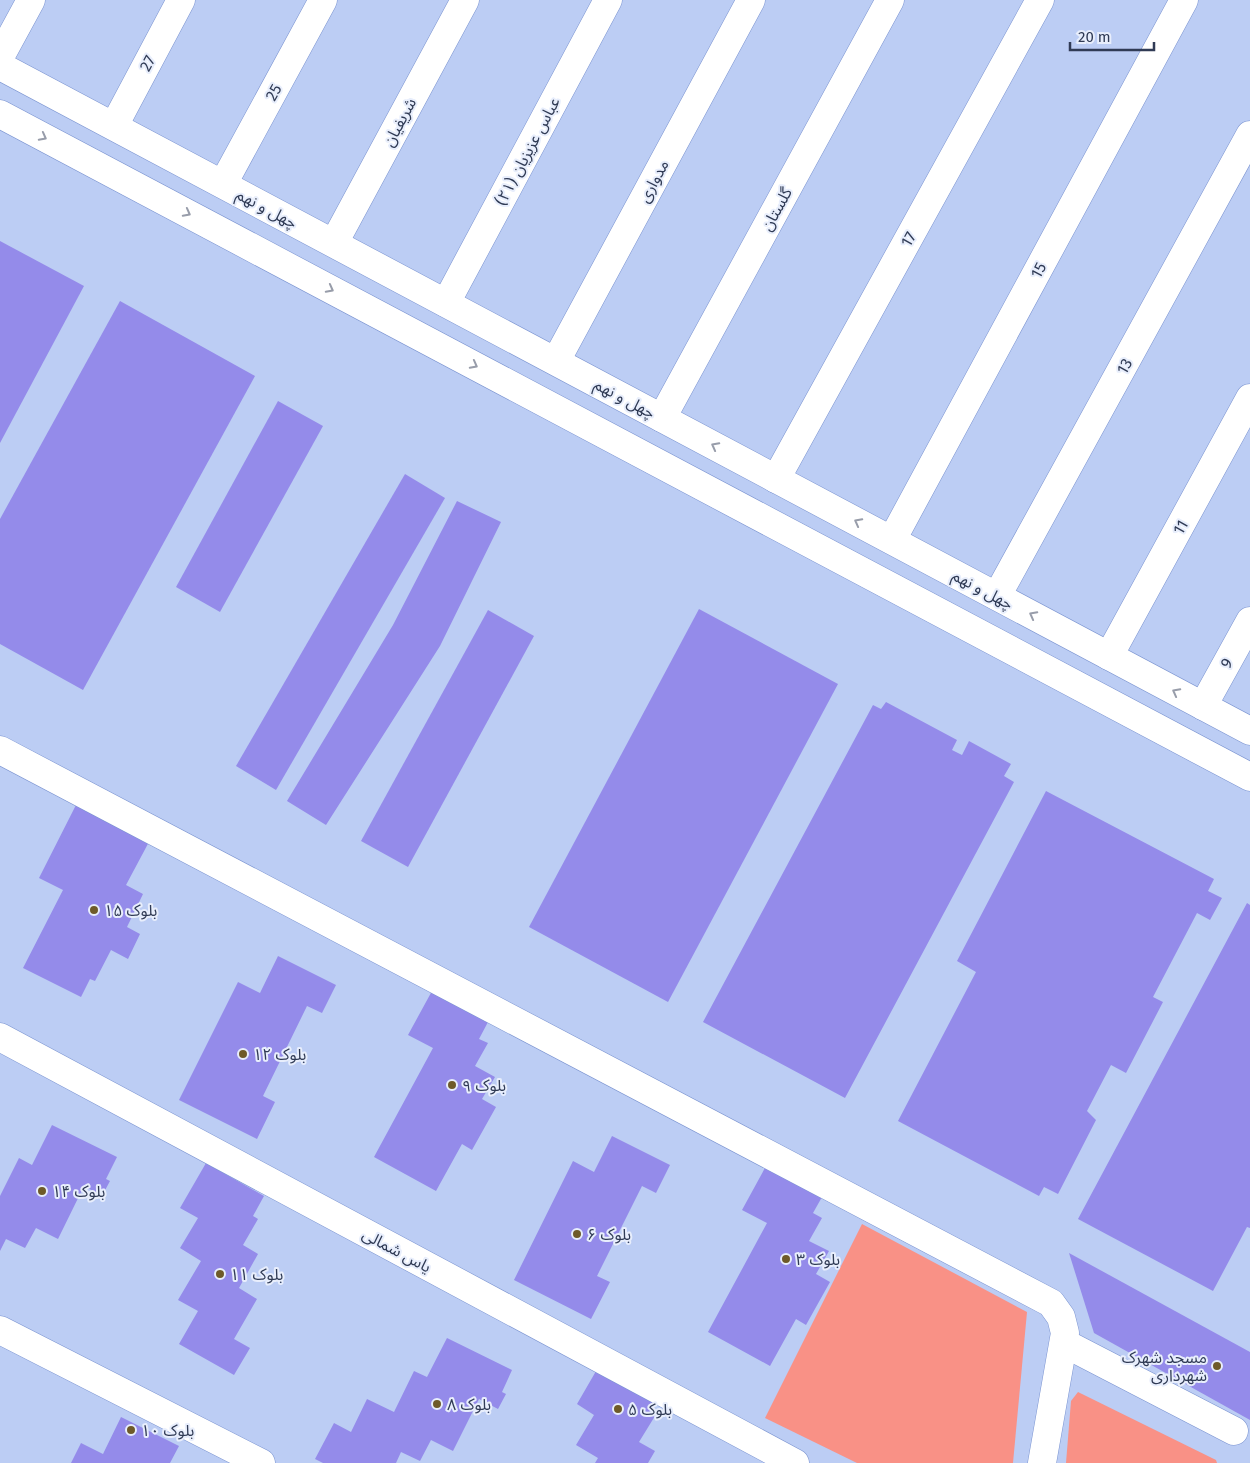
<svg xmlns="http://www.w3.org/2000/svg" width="1250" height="1463" font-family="'Fira Sans','Noto Sans Arabic',sans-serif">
	<rect width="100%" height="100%" fill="#bccdf4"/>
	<g fill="#f99186">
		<polygon points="862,1224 1027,1312 1013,1463 857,1463 765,1418"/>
		<polygon points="1078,1392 1216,1460 1217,1463 1066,1463 1071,1401"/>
	</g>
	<g fill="#948bea">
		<polygon points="0,241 84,286 0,443"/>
		<polygon points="120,301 255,376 83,690 0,644 0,519"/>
		<polygon points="278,401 323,426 220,612 176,587"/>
		<polygon points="405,474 445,498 276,790 236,766"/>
		<polygon points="457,501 501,522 440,646 326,825 287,801 393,625"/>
		<polygon points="699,609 838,684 668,1002 529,927"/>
		<polygon points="488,610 534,636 408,867 361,841"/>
		<polygon points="886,702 957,740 952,750 962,755 969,741 1011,764 1004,776 1014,782 845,1098 703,1022 873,705 881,709"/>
		<polygon points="1046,791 1214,879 1208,891 1222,898 1210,920 1197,913 1153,997 1163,1002 1126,1073 1111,1065 1087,1111 1096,1120 1058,1194 1044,1187 1039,1196 898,1121 976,972 957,961"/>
		<polygon points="77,803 150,840 126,885 143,894 127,927 140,934 128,959 111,950 95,981 90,979 81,997 23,968 63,890 39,878"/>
		<polygon points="1247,903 1250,905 1250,1228 1247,1227 1213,1291 1078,1219"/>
		<polygon points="278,956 336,985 322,1013 307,1006 263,1096 275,1102 257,1139 179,1100 238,982 260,993"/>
		<polygon points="432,991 488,1022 479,1039 488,1043 475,1066 495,1077 482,1099 496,1107 472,1150 462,1144 436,1191 374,1157 433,1048 408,1035"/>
		<polygon points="52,1125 117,1157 106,1179 110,1181 102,1196 84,1186 58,1239 36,1228 25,1248 6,1239 0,1251 0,1196 19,1158 32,1165"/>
		<polygon points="612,1136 670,1165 656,1193 642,1186 597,1276 610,1282 591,1319 514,1280 573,1161 594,1172"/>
		<polygon points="206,1163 264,1196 253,1216 258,1219 243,1245 258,1254 239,1288 257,1299 234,1339 250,1348 234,1375 179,1344 198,1311 178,1300 201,1261 180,1248 198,1218 180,1208"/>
		<polygon points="766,1166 822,1197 813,1213 822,1218 809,1241 829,1251 816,1274 830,1282 806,1325 796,1319 770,1366 708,1332 767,1223 742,1210"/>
		<polygon points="1069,1253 1250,1352 1250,1420 1094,1333"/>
		<polygon points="447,1338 512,1370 502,1392 506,1394 498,1409 479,1399 453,1451 431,1440 420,1461 401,1452 396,1463 323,1463 315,1459 334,1423 351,1432 367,1399 394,1412 414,1371 427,1377"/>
		<polygon points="603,1359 661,1393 650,1413 655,1416 639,1442 655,1451 648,1463 595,1463 598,1458 576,1445 594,1415 577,1404"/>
		<polygon points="121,1417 179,1446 170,1463 71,1463 81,1443 103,1454"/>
	</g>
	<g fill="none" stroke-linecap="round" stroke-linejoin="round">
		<g stroke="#7a93d0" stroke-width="29">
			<g id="minor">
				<polyline points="0,57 31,0"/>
				<polyline points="114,126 181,0"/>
				<polyline points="223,184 323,0"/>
				<polyline points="334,243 465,0"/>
				<polyline points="446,303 608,0"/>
				<polyline points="556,361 751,0"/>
				<polyline points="662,418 890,0"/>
				<polyline points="776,479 1040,0"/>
				<polyline points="892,540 1184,0"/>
				<polyline points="997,596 1250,135"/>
				<polyline points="1109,656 1250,398"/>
				<polyline points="1203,706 1250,621"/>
				<polyline points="0,750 1051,1303 1061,1317 1065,1333 1042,1463"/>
				<polyline points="0,1037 795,1463"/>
				<polyline points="0,1330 261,1463"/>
				<polyline points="1064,1343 1234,1431"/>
			</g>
		</g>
		<g stroke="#7a93d0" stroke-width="29">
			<g id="tertiary">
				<polyline points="0,66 1250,731"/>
				<polyline points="0,114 1250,777"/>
			</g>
		</g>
		<use href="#minor" stroke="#fff" stroke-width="28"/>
		<use href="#tertiary" stroke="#fff" stroke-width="28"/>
	</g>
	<defs><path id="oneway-chevron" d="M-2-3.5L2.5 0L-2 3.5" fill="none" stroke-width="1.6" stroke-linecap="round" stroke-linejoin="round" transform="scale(1.25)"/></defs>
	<g stroke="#989daa">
		<use href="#oneway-chevron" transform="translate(43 137) rotate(28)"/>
		<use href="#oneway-chevron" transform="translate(187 213) rotate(28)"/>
		<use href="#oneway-chevron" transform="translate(330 289) rotate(28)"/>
		<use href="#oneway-chevron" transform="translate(474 365) rotate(28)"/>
		<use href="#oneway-chevron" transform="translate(715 446) rotate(-152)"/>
		<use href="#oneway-chevron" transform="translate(858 522) rotate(-152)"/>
		<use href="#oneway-chevron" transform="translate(1033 615) rotate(-152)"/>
		<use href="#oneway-chevron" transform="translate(1176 692) rotate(-152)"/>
	</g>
	<g fill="#6e5a29" stroke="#e8eefc" stroke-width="2">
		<circle cx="94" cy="910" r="5"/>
		<circle cx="243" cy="1054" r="5"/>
		<circle cx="452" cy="1085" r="5"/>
		<circle cx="42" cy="1191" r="5"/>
		<circle cx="577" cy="1234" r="5"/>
		<circle cx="786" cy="1259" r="5"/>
		<circle cx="220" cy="1274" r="5"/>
		<circle cx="1217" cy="1366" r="5"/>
		<circle cx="437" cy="1404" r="5"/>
		<circle cx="618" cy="1409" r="5"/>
		<circle cx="131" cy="1430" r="5"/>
	</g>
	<g text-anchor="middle" stroke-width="4" stroke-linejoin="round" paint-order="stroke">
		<g font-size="16" fill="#303b55" stroke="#e8eefc">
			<text transform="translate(147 63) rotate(-62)" y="6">27</text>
			<text transform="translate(273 92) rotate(-61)" y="6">25</text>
			<text transform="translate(399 122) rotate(-62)" y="6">شریفیان</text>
			<text transform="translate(527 151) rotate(-62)" y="6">عباس عزیزیان (۲۱)</text>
			<text transform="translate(653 181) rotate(-62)" y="6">مدواری</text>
			<text transform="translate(267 208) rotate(28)" y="6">چهل و نهم</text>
			<text transform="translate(776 209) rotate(-61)" y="6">گلستان</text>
			<text transform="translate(908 239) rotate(-61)" y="6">17</text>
			<text transform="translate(1038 270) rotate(-62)" y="6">15</text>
			<text transform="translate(1124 366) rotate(-61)" y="6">13</text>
			<text transform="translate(625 398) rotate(28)" y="6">چهل و نهم</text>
			<text transform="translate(1180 527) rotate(-61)" y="6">11</text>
			<text transform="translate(983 589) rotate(28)" y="6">چهل و نهم</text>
			<text transform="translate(1226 663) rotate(-61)" y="6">9</text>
			<text transform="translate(397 1250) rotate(28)" y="6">یاس شمالی</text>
		</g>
		<g font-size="16" fill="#303b55" stroke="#e8eefc" text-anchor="start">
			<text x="104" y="916">بلوک ۱۵</text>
			<text x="253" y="1060">بلوک ۱۲</text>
			<text x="462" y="1091">بلوک ۹</text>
			<text x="52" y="1197">بلوک ۱۴</text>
			<text x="587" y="1240">بلوک ۶</text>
			<text x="796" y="1265">بلوک ۳</text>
			<text x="230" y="1280">بلوک ۱۱</text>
			<text x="1207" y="1363" text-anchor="end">مسجد شهرک<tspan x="1207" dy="18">شهرداری</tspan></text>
			<text x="447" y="1410">بلوک ۸</text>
			<text x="628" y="1415">بلوک ۵</text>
			<text x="141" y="1436">بلوک ۱۰</text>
		</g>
	</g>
	<path d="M1070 42v8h84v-8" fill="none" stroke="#303b55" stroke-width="2.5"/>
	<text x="1078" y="42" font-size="15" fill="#303b55" stroke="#e8eefc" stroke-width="4" paint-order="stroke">20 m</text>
</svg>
